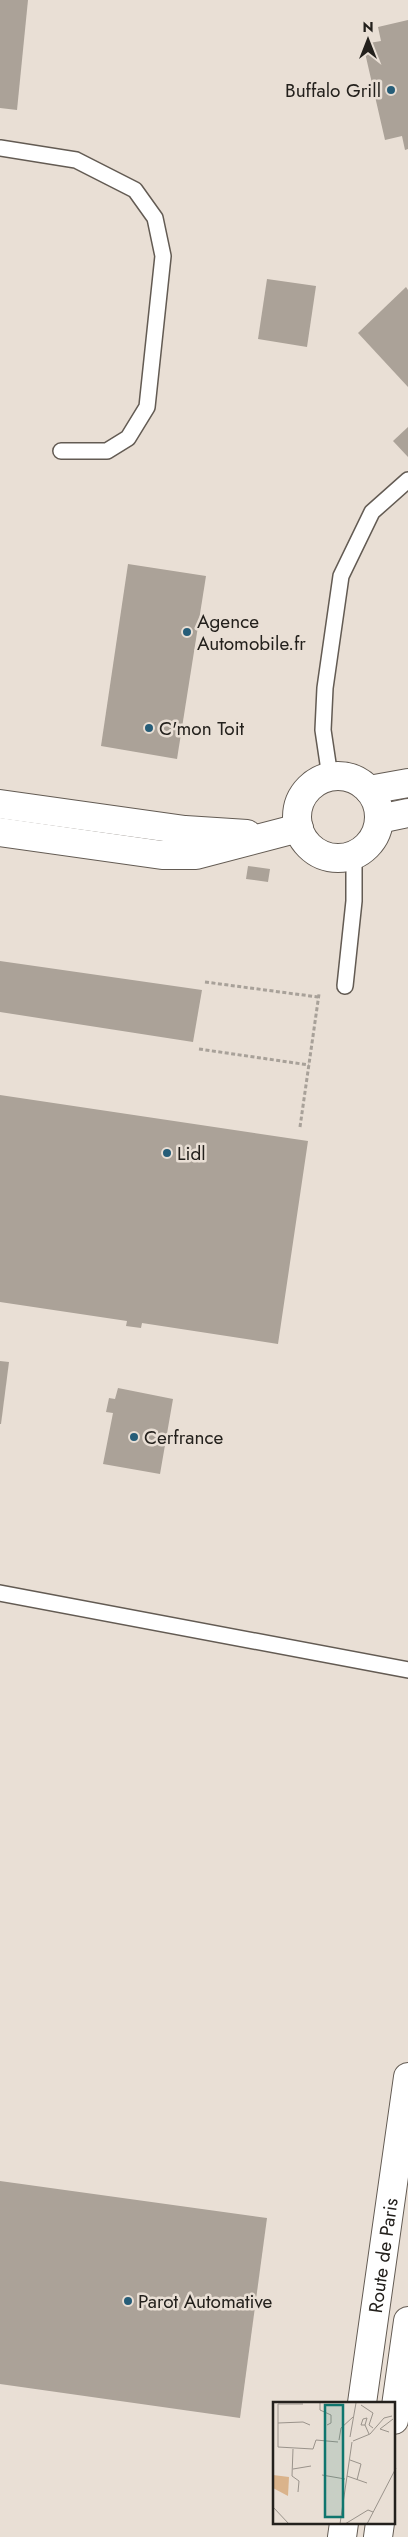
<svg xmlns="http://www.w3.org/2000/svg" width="408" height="2537" font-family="Jost,sans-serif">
	<rect width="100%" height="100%" fill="#e9dfd5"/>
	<g fill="#aba298">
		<polygon points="0,0 28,0 17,110 0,108"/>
		<polygon points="408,20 408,149 405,150 402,136 385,140 363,44 381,41 378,27"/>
		<polygon points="267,279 316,286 307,347 258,339"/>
		<polygon points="406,287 408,290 408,387 358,333"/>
		<polygon points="408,427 408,457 393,441"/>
		<polygon points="128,564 206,576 177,759 101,746"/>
		<polygon points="248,866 270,869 268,882 246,879"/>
		<polygon points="0,961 202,990 193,1042 0,1012"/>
		<polygon points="0,1095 308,1141 278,1344 142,1323 141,1328 126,1326 127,1321 0,1302"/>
		<polygon points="0,1361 9,1362 1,1424 0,1424"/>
		<polygon points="118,1388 173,1399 160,1474 103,1464 113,1413 106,1412 109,1398 115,1399"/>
		<polygon points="0,2181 267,2218 240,2418 0,2384"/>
	</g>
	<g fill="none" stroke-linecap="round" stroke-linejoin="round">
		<g stroke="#635b53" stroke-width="18">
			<g id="lane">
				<polyline points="0,148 76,160 135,190 155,218 163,256 147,407 128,438 107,451 61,451"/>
				<polyline points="330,777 323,730 325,688 341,576 372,512 408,480"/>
				<polyline points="345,986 354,901 354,855"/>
				<polyline points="0,1593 408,1670"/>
			</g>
		</g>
		<g stroke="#635b53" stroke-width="30">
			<g id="street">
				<circle cx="338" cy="817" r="41"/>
				<polyline points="369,790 408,783"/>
				<polyline points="0,804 185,830 247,834"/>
				<polyline points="379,819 408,813"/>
				<polyline points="0,832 162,855 196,855 299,828"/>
			</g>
		</g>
		<g stroke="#635b53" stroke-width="30">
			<g id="secondary">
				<path id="s1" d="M362 2403 408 2077"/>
				<polyline points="394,2420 408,2321"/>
				<polyline points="342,2537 344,2523"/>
				<polyline points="378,2537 380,2523"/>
			</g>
		</g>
		<g stroke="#a8a199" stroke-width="3" stroke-dasharray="4 2.5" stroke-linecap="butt">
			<polyline points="205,982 318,997"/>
			<polyline points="199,1049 309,1065"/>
			<polyline points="300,1127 319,994"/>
		</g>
		<use href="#lane" stroke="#fff" stroke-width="15"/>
		<use href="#street" stroke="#fff" stroke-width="28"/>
		<use href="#secondary" stroke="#fff" stroke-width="28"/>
	</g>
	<g fill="#265d78" stroke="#e9dfd5" stroke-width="2">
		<circle cx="391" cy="90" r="5"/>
		<circle cx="187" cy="632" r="5"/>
		<circle cx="149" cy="728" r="5"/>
		<circle cx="167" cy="1153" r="5"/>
		<circle cx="134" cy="1437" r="5"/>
		<circle cx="128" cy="2301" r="5"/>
	</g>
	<g text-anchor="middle" stroke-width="5" stroke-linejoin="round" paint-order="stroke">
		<g font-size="19" fill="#23201c" stroke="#e9dfd5" text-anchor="start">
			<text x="381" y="97" text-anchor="end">Buffalo Grill</text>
			<text x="197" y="628">Agence<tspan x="197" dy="22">Automobile.fr</tspan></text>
			<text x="159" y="735">C'mon Toit</text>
			<text x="177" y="1160">Lidl</text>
			<text x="144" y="1444">Cerfrance</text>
			<text x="138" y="2308">Parot Automative</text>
		</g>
		<g font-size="19" fill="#23201c" stroke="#e9dfd5">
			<text dy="7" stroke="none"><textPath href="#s1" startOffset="149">Route de Paris</textPath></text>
		</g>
	</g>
	<g transform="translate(273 2402)">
		<rect width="122" height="122" fill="#e9dfd5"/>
		<path d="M0 73 16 75 15 94 0 86Z" fill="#dab38b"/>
		<path fill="none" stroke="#9a938b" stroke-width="1" d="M47 0V8L58 13V21L54 23M30 2H5V45L40 47 43 38M88 3 100 11 96 23 100 26M5 21 30 20 37 23M92 23 94 16 90 17 88 23H92L96 32M116 30 107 27 120 17M77 35 83 1M43 38 65 40M66 38 68 26 80 15M80 39 97 32 111 16 119 14M20 47 19 74 26 79 25 90M77 58 88 62 84 78M20 67 38 64M49 73 72 77M74 74 94 81M0 105 16 122M67 122 79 40M72 122 95 108 100 110M94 122 123 66"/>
		<path fill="#0f766e" fill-opacity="0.15" stroke="#0f766e" stroke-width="2.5" d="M52 3H70V115H52Z"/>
		<rect width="122" height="122" fill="none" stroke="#23201c" stroke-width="2.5"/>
	</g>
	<g transform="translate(368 40)" stroke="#e9dfd5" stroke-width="4" paint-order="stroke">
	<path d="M0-4L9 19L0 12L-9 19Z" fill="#23201c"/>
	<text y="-8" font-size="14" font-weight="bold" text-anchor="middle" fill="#23201c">N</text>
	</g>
</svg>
